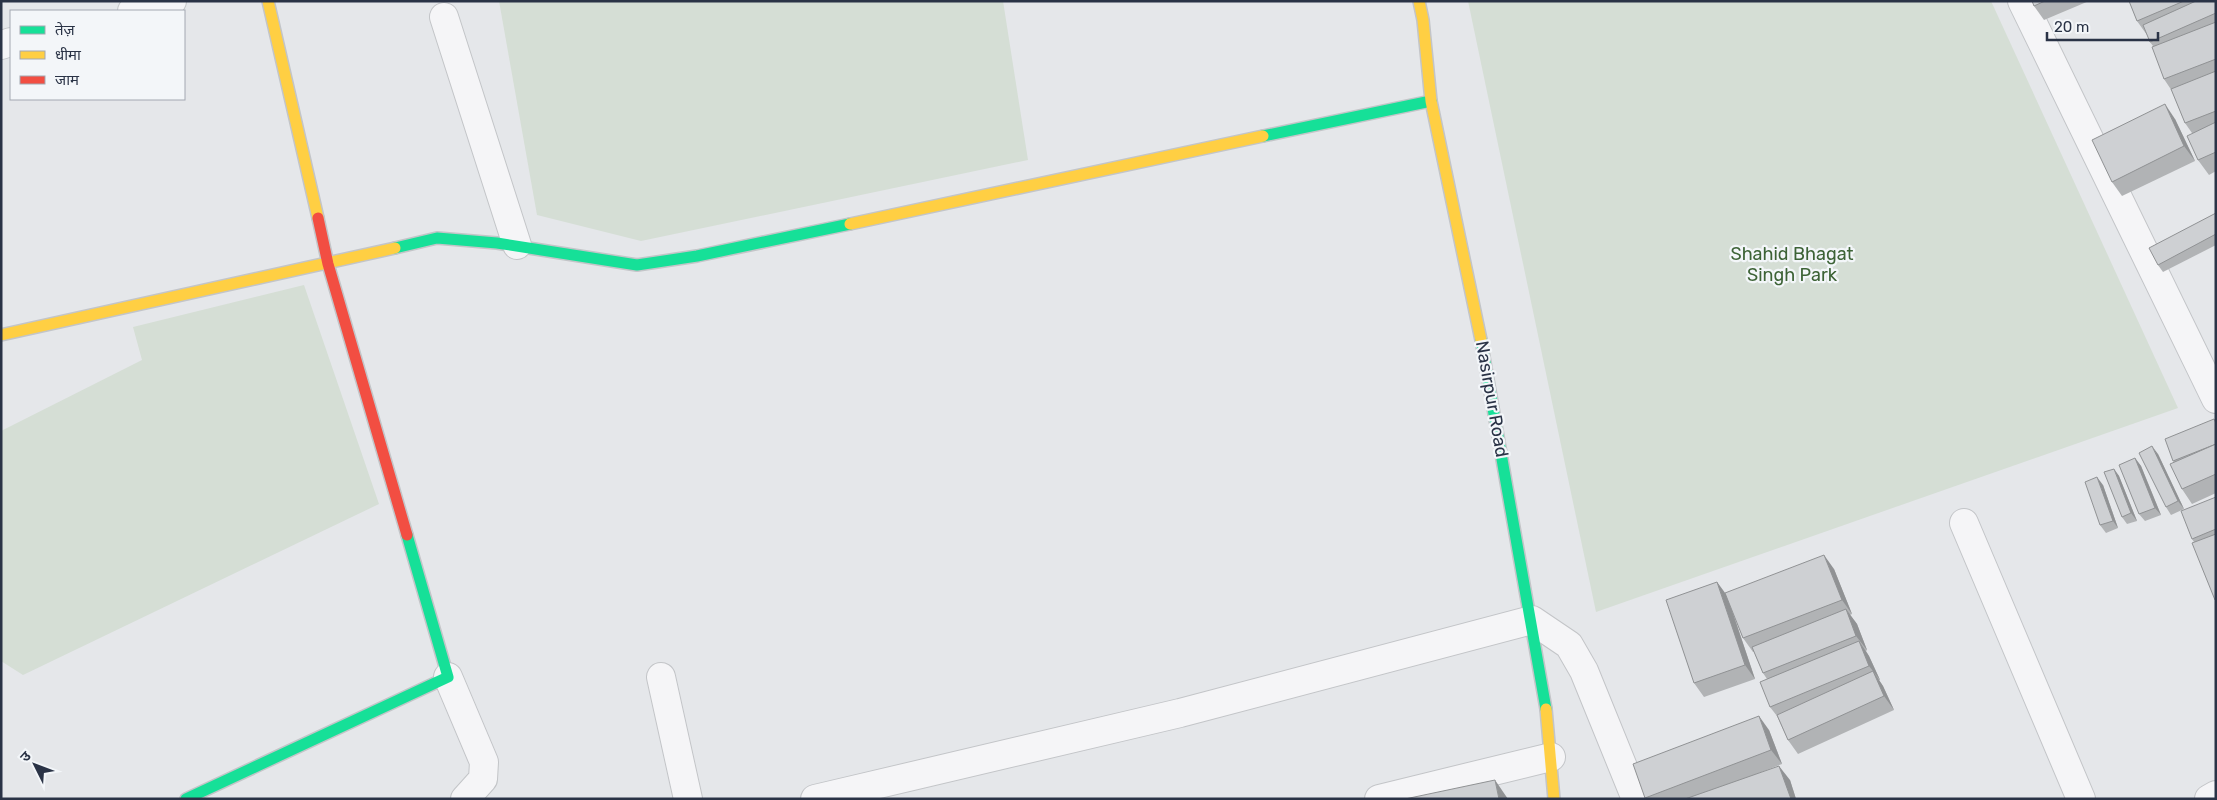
<svg xmlns="http://www.w3.org/2000/svg" width="2217" height="800" font-family="Rubik,'Noto Sans Devanagari',sans-serif">
	<rect width="100%" height="100%" fill="#e5e7ea"/>
	<g fill="#d5ded5">
		<polygon points="499,1 1003,1 1028,160 641,241 537,215"/>
		<polygon points="1468,1 1991,1 2178,408 1596,612"/>
		<polygon points="304,285 379,504 23,675 1,661 1,431 142,360 133,327"/>
	</g>
	<g fill="none" stroke-linecap="round" stroke-linejoin="round">
		<g stroke="#c3c5c8" stroke-width="30">
			<g id="street">
				<polyline points="2022,1 2216,399"/>
				<polyline points="132,11 172,1"/>
				<polyline points="444,17 517,245"/>
				<polyline points="1,45 11,42"/>
				<polyline points="1964,523 2081,799"/>
				<polyline points="448,677 484,762 483,779 465,799"/>
				<polyline points="661,677 688,799"/>
				<polyline points="815,799 1180,713 1532,620 1569,645 1584,671 1636,799"/>
				<polyline points="1379,799 1551,757"/>
				<polyline points="2209,799 2216,795"/>
			</g>
		</g>
		<g stroke="#c3c5c8" stroke-width="14">
			<g id="fast">
				<polyline points="1263,136 1431,101"/>
				<polyline points="395,248 437,238 497,243 637,265 697,256 850,224"/>
				<polyline points="1481,340 1546,709"/>
				<polyline points="186,799 448,677 407,535"/>
			</g>
		</g>
		<g stroke="#c3c5c8" stroke-width="14">
			<g id="slow">
				<polyline points="268,1 318,218"/>
				<polyline points="1419,1 1423,20 1431,101 1481,340"/>
				<polyline points="850,224 1263,136"/>
				<polyline points="1,335 395,248"/>
				<polyline points="1546,709 1554,799"/>
			</g>
		</g>
		<g stroke="#c3c5c8" stroke-width="14">
			<polyline id="jam" points="318,218 328,264 407,535"/>
		</g>
		<use href="#street" stroke="#f5f5f7" stroke-width="28"/>
		<use href="#fast" stroke="#16e098" stroke-width="11"/>
		<use href="#slow" stroke="#ffcf43" stroke-width="11"/>
		<use href="#jam" stroke="#f24e42" stroke-width="11"/>
	</g>
	<g fill="#b1b3b5">
		<polygon points="2032,1 2089,1 2044,20 2034,6"/>
		<polygon points="2129,1 2216,1 2216,171 2209,175 2198,160 2192,133 2185,123 2172,91 2164,79 2153,46 2150,42 2147,35 2137,21"/>
		<polygon points="2175,119 2195,161 2122,196 2112,182"/>
		<polygon points="2216,213 2216,245 2163,272 2158,265"/>
		<polygon points="2216,422 2216,493 2192,504 2182,489 2174,462 2173,461"/>
		<polygon points="2158,454 2184,509 2171,515 2166,507"/>
		<polygon points="2135,458 2141,466 2161,515 2145,521 2139,514"/>
		<polygon points="2114,469 2119,476 2137,521 2127,524 2122,517"/>
		<polygon points="2103,485 2118,528 2106,533 2100,525"/>
		<polygon points="2216,497 2216,602 2194,542 2192,539"/>
		<polygon points="1834,569 1852,614 1850,615 1857,624 1867,650 1866,651 1869,656 1880,680 1879,680 1883,686 1894,710 1798,754 1788,740 1777,716 1770,707 1767,679 1763,673 1754,652 1753,652 1743,638 1731,607 1755,679 1704,697 1694,683 1717,582 1726,594"/>
		<polygon points="1769,730 1782,764 1754,775 1790,780 1796,799 1646,799 1645,798"/>
	</g>
	<g fill="#909294">
		<polygon points="2165,104 2175,119 2195,161 2184,146"/>
		<polygon points="2152,446 2158,454 2184,509 2178,501"/>
		<polygon points="2135,458 2141,466 2161,515 2155,508"/>
		<polygon points="2114,469 2119,476 2137,521 2131,513"/>
		<polygon points="2097,477 2103,485 2118,528 2113,521"/>
		<polygon points="1824,555 1834,569 1852,614 1842,600"/>
		<polygon points="1717,582 1727,596 1755,679 1745,665"/>
		<polygon points="1846,609 1857,624 1867,650 1856,636"/>
		<polygon points="1859,641 1869,656 1880,680 1869,666"/>
		<polygon points="1873,671 1883,686 1894,710 1884,696"/>
		<polygon points="1759,716 1769,730 1782,764 1771,750"/>
		<polygon points="1779,766 1790,780 1796,799 1791,799"/>
		<polygon points="1495,780 1508,799 1499,799"/>
	</g>
	<g fill="#ced0d3" stroke="#909294">
		<polygon points="2032,1 2045,1 2034,6"/>
		<polygon points="2129,1 2184,1 2137,21"/>
		<polygon points="2196,1 2216,1 2216,13 2150,42 2143,25"/>
		<polygon points="2216,22 2216,59 2164,79 2152,47"/>
		<polygon points="2216,71 2216,111 2185,123 2171,89"/>
		<polygon points="2165,104 2184,146 2112,182 2092,140"/>
		<polygon points="2216,122 2216,152 2198,160 2187,136"/>
		<polygon points="2216,213 2216,234 2158,265 2149,248"/>
		<polygon points="2214,419 2216,423 2216,444 2173,461 2165,439"/>
		<polygon points="2216,444 2216,474 2182,489 2170,464"/>
		<polygon points="2152,446 2178,501 2166,507 2139,453"/>
		<polygon points="2135,458 2155,508 2139,514 2119,465"/>
		<polygon points="2114,469 2131,513 2122,517 2104,472"/>
		<polygon points="2097,477 2113,521 2100,525 2085,482"/>
		<polygon points="2216,497 2216,529 2192,539 2181,511"/>
		<polygon points="2216,534 2216,600 2215,600 2192,543"/>
		<polygon points="1824,555 1842,600 1743,638 1725,593"/>
		<polygon points="1717,582 1745,665 1694,683 1666,600"/>
		<polygon points="1846,609 1856,636 1763,673 1752,647"/>
		<polygon points="1859,641 1869,666 1770,707 1760,682"/>
		<polygon points="1873,671 1884,696 1788,740 1777,715"/>
		<polygon points="1759,716 1771,750 1645,798 1633,764"/>
		<polygon points="1779,766 1791,799 1685,799"/>
		<polygon points="1495,780 1499,799 1405,799"/>
	</g>
	<g text-anchor="middle" stroke-width="4.5" stroke-linejoin="round" paint-order="stroke">
		<g font-size="18" fill="#3d6336" stroke="#f3f6f9">
			<text x="1792" y="260">Shahid Bhagat<tspan x="1792" dy="21">Singh Park</tspan></text>
		</g>
		<g font-size="18" fill="#2a3346" stroke="#f3f6f9">
			<text transform="translate(1492 399) rotate(80)" y="6">Nasirpur Road</text>
		</g>
	</g>
	<rect width="2217" height="800" fill="none" stroke="#2a3346" stroke-width="5"/>
	<rect x="10" y="10" width="175" height="90" fill="#f3f6f9" stroke="#a3a8b1"/>
	<rect x="20" y="26" width="25" height="8" fill="#16e098" stroke="#a3a8b1"/>
	<text x="55" y="35" font-size="15" fill="#2a3346">तेज़</text>
	<rect x="20" y="51" width="25" height="8" fill="#ffcf43" stroke="#a3a8b1"/>
	<text x="55" y="60" font-size="15" fill="#2a3346">धीमा</text>
	<rect x="20" y="76" width="25" height="8" fill="#f24e42" stroke="#a3a8b1"/>
	<text x="55" y="85" font-size="15" fill="#2a3346">जाम</text>
	<g transform="translate(35 765) rotate(312)" stroke="#f3f6f9" stroke-width="4" paint-order="stroke">
	<path d="M0-4L9 19L0 12L-9 19Z" fill="#2a3346"/>
	<text y="-8" font-size="14" font-weight="bold" text-anchor="middle" fill="#2a3346">उ</text>
	</g>
	<path d="M2047 32v8h111v-8" fill="none" stroke="#2a3346" stroke-width="2.5"/>
	<text x="2054" y="32" font-size="15" fill="#2a3346" stroke="#f3f6f9" stroke-width="4" paint-order="stroke">20 m</text>
</svg>
